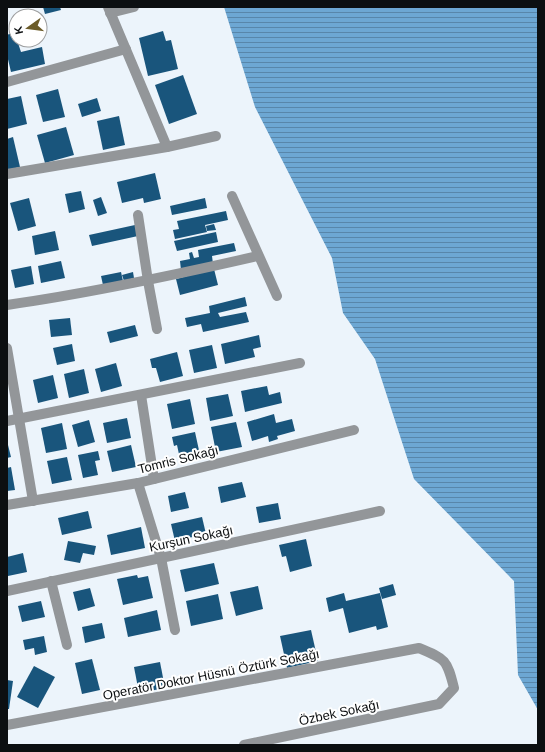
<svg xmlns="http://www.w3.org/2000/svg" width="545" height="752" font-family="Helvetica,sans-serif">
	<defs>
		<pattern id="water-rules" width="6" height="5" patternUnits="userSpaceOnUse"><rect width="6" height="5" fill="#6da7d3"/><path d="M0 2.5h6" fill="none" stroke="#5886aa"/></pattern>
	</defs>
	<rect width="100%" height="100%" fill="#ecf4fb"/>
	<polygon fill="url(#water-rules)" points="224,7 538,7 538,710 518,675 514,581 414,479 375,359 343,313 332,258 255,107"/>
	<g fill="#19557c">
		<polygon points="43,7 60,7 61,10 45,14"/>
		<polygon points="16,31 16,40 26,40 18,43 21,52 42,47 45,64 11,72 7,55 7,35"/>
		<polygon points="163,31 166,41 171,40 178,69 148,76 139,38"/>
		<polygon points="183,75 197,114 169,124 155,85"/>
		<polygon points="58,89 65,117 43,122 36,95"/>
		<polygon points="21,96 27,124 7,129 7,99"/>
		<polygon points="97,98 101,111 82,117 78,104"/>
		<polygon points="119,116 125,145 103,150 97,121"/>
		<polygon points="66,127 74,155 45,163 37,135"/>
		<polygon points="13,137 20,167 7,170 7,139"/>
		<polygon points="155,173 161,199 144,203 143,198 122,203 117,182"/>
		<polygon points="81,191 85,209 69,213 65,194"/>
		<polygon points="101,197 107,213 98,216 93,200"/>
		<polygon points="29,198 36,226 18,231 10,203"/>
		<polygon points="205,198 207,208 172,215 170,206"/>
		<polygon points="226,211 228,220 205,225 207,232 175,239 173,230 179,229 177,221"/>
		<polygon points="214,224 216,230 207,231 206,226"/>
		<polygon points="135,225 138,236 92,246 89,235"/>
		<polygon points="55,231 59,250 35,255 32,236"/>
		<polygon points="216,232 218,242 177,251 174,241"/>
		<polygon points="234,243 236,251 212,256 213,264 181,270 180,261 190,259 189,253 192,252 194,258 199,257 198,250"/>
		<polygon points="61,261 65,278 41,283 38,266"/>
		<polygon points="31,266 34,284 15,288 11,270"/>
		<polygon points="214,269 218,285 180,295 176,279"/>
		<polygon points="121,272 123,281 103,285 101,276"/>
		<polygon points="133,272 134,278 124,281 122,275"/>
		<polygon points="245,297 247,306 218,313 220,317 246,312 249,322 203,332 201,324 187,327 185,318 210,313 209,306"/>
		<polygon points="70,318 72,335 51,337 49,320"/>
		<polygon points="135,325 138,336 110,343 107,332"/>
		<polygon points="259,335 261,347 253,349 255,357 225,364 221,344"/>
		<polygon points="72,344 75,361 57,365 53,348"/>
		<polygon points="212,345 217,368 194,373 189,350"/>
		<polygon points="177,352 183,376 160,382 156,368 152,368 150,359"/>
		<polygon points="116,363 122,386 101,392 95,369"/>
		<polygon points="84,369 89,393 69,398 64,374"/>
		<polygon points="53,375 58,398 38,403 33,380"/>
		<polygon points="267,386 269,395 280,392 282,403 245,412 241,391"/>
		<polygon points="228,394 233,416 210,421 206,398"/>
		<polygon points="190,399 195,424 172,429 167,404"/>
		<polygon points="274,414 276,423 292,419 295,431 277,436 278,439 269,442 268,436 252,441 247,422"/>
		<polygon points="127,418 131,438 107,443 103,423"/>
		<polygon points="89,420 95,442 78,447 72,425"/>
		<polygon points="236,422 242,447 216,452 211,427"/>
		<polygon points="62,423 67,449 46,453 41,428"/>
		<polygon points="195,432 200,455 180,459 177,445 174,446 172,437"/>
		<polygon points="7,441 11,457 7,458"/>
		<polygon points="131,445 136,467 112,472 107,451"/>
		<polygon points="98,451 100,460 95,461 98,475 83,478 78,455"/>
		<polygon points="67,457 72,480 52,484 47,461"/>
		<polygon points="11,467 15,490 7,491 7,468"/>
		<polygon points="242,482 246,497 221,503 218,487"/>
		<polygon points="185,492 189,508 171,512 168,496"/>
		<polygon points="278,503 281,519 259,523 256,507"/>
		<polygon points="88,511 92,528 62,535 58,518"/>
		<polygon points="202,517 206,534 175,541 171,524"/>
		<polygon points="141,527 145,548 111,555 107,535"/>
		<polygon points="306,539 312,566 290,572 286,556 282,557 279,545"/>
		<polygon points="68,541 96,546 94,555 83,553 80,563 64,560"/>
		<polygon points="23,553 27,572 8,576 7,557"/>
		<polygon points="214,563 219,584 185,592 180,570"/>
		<polygon points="137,575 138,578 148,576 153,598 123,605 117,579"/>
		<polygon points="393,584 396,595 382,599 379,588"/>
		<polygon points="258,586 263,609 236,616 230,592"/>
		<polygon points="90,588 95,606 78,611 73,592"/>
		<polygon points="344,593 346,601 380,593 388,627 377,630 376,626 349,633 343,608 329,612 326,598"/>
		<polygon points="218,594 223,619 191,626 186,601"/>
		<polygon points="41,601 45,617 22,622 18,606"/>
		<polygon points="157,610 161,630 128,637 124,618"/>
		<polygon points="102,623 105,638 85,643 82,627"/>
		<polygon points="311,630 318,661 287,668 280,636"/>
		<polygon points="44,636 47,652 35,655 34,648 25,650 23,640"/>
		<polygon points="92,659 100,690 82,694 75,663"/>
		<polygon points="160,662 165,688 139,693 134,667"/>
		<polygon points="34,666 55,677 38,708 17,697"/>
		<polygon points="7,680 13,681 9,709 7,709"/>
	</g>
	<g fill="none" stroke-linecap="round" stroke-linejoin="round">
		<g stroke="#939699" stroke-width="10">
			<polyline points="108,7 167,147"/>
			<polyline points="110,13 134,7"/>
			<polyline points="7,82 126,49"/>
			<polyline points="7,174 167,147 216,136"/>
			<polyline points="232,196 277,296"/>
			<polyline points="138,215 148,281 157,329"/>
			<path d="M7 305C92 293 175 275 258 256"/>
			<polyline points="7,348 33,501"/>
			<polyline points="141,395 154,479"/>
			<polyline points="7,421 300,363"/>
			<polyline points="138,483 161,558 175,630"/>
			<polyline points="7,505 138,483 354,430"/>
			<polyline points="51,581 67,645"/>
			<polyline points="7,591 380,511"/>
			<path d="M7 725 419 648C446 659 447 660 454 688L439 704 244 745"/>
		</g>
	</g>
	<g text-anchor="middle" stroke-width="4" stroke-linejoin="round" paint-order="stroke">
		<g font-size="13" fill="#0c0f11" stroke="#fff">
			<text transform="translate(178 459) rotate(-14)" y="5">Tomris Sokağı</text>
			<text transform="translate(191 538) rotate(-12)" y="5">Kurşun Sokağı</text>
			<text transform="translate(211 674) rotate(-11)" y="5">Operatör Doktor Hüsnü Öztürk Sokağı</text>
			<text transform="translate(339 712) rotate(-12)" y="5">Özbek Sokağı</text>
		</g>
	</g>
	<rect width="545" height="752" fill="none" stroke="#0c0f11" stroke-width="16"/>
	<g transform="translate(28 28) rotate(256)"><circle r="19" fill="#ffffff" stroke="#9e9fa0"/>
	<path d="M0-3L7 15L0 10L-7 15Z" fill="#6c5c29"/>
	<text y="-6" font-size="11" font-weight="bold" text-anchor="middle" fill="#0c0f11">K</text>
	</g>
</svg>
